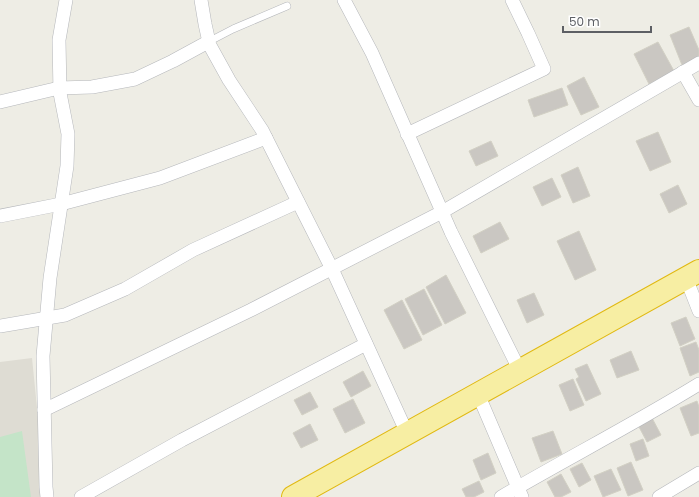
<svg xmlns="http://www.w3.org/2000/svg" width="699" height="497" font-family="Poppins,sans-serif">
	<rect width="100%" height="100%" fill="#eeede5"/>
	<polygon fill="#dedcd3" points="32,358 46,497 0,497 0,362"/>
	<polygon fill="#c4e4c8" points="22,431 31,497 0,497 0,437"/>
	<g fill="#cac7c2" stroke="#d2d0c4">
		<polygon points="689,27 699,50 699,58 682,65 670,35"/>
		<polygon points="658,42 674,71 649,84 634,54"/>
		<polygon points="584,77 599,107 581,115 567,86"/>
		<polygon points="562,88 568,105 534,117 528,100"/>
		<polygon points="658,132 671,162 650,171 636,141"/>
		<polygon points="491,141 498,156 476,166 469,151"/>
		<polygon points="578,167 590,196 573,203 561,175"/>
		<polygon points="552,178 561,197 542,206 533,187"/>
		<polygon points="678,185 687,204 669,213 660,194"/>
		<polygon points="500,222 509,239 481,253 473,236"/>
		<polygon points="579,231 596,270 575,280 557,241"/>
		<polygon points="446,275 466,313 445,324 426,287"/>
		<polygon points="424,289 442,325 423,335 405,299"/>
		<polygon points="534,293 544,315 527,323 517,300"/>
		<polygon points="402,300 422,340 404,349 384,310"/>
		<polygon points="686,317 695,339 680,346 671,323"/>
		<polygon points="696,342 699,350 699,372 690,376 680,348"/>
		<polygon points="631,351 639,370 617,378 610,360"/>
		<polygon points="587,364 601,394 586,401 576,379 579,377 575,369"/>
		<polygon points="363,371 371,386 351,397 343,382"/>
		<polygon points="573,379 584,405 570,411 559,385"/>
		<polygon points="310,392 318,407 302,415 294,400"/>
		<polygon points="353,399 365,423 345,433 333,409"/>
		<polygon points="697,401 699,407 699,433 691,436 680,408"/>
		<polygon points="652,418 661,435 647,442 638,425"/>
		<polygon points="310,424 318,440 301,448 293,433"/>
		<polygon points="553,431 562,454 541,462 532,438"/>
		<polygon points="643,439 649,456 636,461 630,444"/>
		<polygon points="488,453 496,473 481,480 473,460"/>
		<polygon points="631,462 643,490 628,496 617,468"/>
		<polygon points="582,463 591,480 579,487 570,469"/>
		<polygon points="611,469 621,490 603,497 594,476"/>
		<polygon points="561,474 571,492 561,497 555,497 547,482"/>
		<polygon points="479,481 484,492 474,497 466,497 462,489"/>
	</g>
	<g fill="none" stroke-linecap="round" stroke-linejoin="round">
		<g stroke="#b5b7bb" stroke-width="8">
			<polyline id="service" points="208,42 233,29 287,6"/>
		</g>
		<g stroke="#b5b7bb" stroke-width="14">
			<g id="minor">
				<polyline points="201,0 205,24 209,42"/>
				<polyline points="344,0 372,53 451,232 520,371"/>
				<polyline points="683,72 699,100"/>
				<polyline points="0,102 59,88 92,87 135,79 173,61 208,42 229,80 262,130 266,138 332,269 407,433"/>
				<polyline points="407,134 544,69 528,33 512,0"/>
				<polyline points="0,216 61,204 160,178 266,138"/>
				<polyline points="686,278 699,311"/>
				<polyline points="0,326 65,315 125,289 193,250 298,202"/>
				<polyline points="478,394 522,497"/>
				<polyline points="44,410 251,310 442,212 699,63"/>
				<polyline points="47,497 46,487 43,356 50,278 67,166 68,134 60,93 59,40 66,0"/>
				<polyline points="81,497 182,440 366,344"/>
				<path d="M501 497C566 459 634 424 699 384"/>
				<polyline points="659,497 699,473"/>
			</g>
		</g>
		<g stroke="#e1b912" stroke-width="24">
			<polyline id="trunk" points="293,497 699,271"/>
		</g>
		<use href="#service" stroke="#fff" stroke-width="7"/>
		<use href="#minor" stroke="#fff" stroke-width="13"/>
		<use href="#trunk" stroke="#f7eea3" stroke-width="22"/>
	</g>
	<path d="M563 26v6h88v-6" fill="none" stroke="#5d5f64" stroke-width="2"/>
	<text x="569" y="26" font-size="12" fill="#5d5f64" stroke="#ffffff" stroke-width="3" paint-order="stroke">50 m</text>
</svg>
